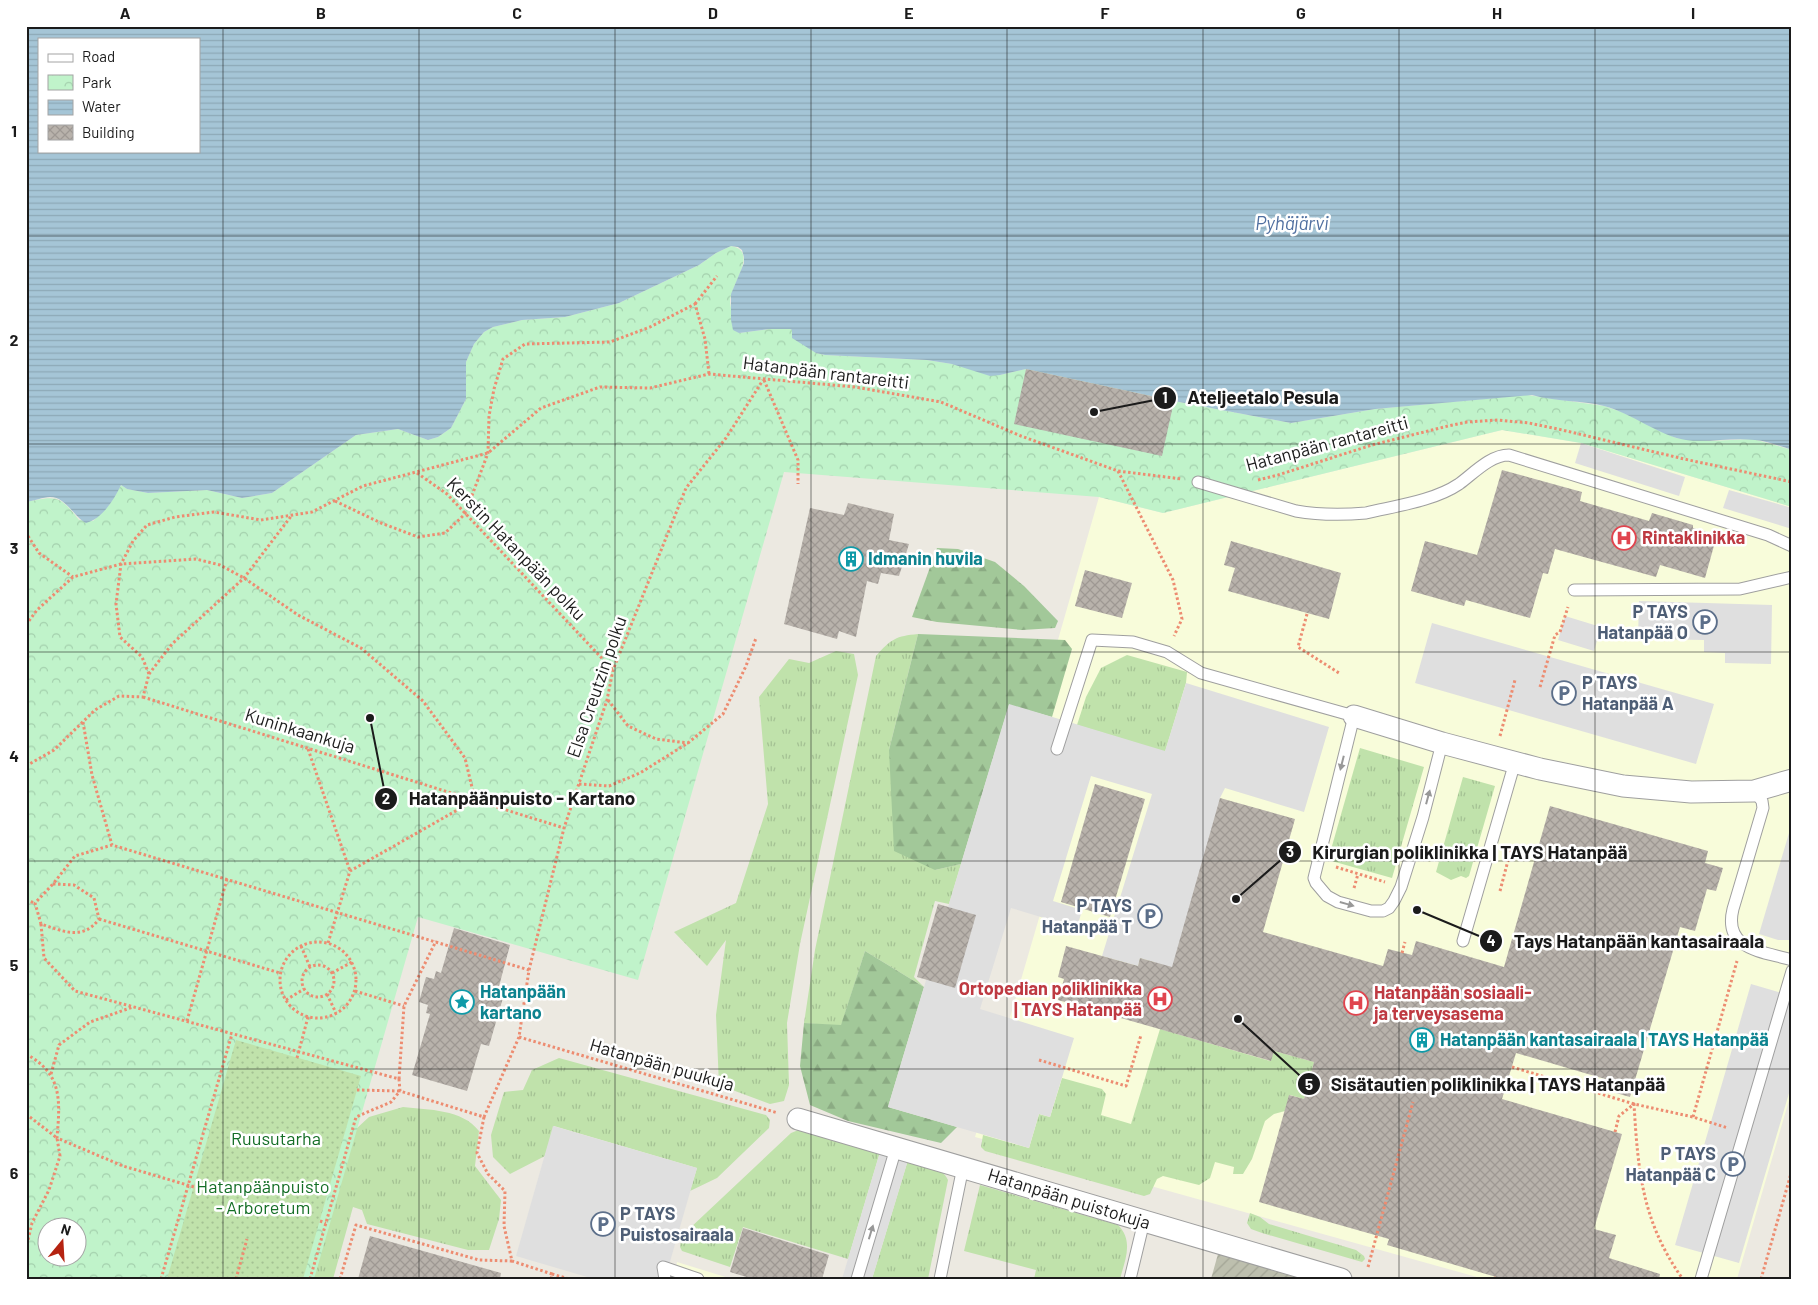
<svg xmlns="http://www.w3.org/2000/svg" width="1818" height="1305" font-family="Barlow,sans-serif">
	<defs>
		<pattern id="construction-furrows" width="10" height="10" patternUnits="userSpaceOnUse" patternTransform="scale(1.25)"><rect width="10" height="10" fill="#bdbfae"/><path d="M-1 1l2-2M0 10L10 0M9 11l2-2" fill="none" stroke="#a2a495"/></pattern>
		<pattern id="grass-tufts" width="24" height="20" patternUnits="userSpaceOnUse" patternTransform="scale(1.25)"><rect width="24" height="20" fill="#c0e2ab"/><path d="M3 7l-1-3M5 7V3M7 7l1-3M15 17l-1-3M17 17v-4M19 17l1-3" fill="none" stroke="#a4c193"/></pattern>
		<pattern id="forest-firs" width="22" height="20" patternUnits="userSpaceOnUse" patternTransform="scale(1.25)"><rect width="22" height="20" fill="#a2c899"/><path d="M5 1l3.5 6h-7zM16 11l3.5 6h-7z" fill="#8bab83"/></pattern>
		<pattern id="park-crowns" width="20" height="18" patternUnits="userSpaceOnUse" patternTransform="scale(1.25)"><rect width="20" height="18" fill="#c0f3ca"/><path d="M2 6a3 3 0 1 1 6 0M12 15a3 3 0 1 1 6 0" fill="none" stroke="#a4d0ad"/></pattern>
		<pattern id="garden-dots" width="8" height="8" patternUnits="userSpaceOnUse" patternTransform="scale(1.25)"><rect width="8" height="8" fill="#c0e2ab"/><path d="M2 2h.1M6 6h.1" fill="none" stroke="#a4c193" stroke-width="1.8" stroke-linecap="round"/></pattern>
		<pattern id="water-rules" width="6" height="5" patternUnits="userSpaceOnUse" patternTransform="scale(1.25)"><rect width="6" height="5" fill="#a5c5d6"/><path d="M0 2.5h6" fill="none" stroke="#8da9b7"/></pattern>
		<pattern id="building-cross-hatch" width="8" height="8" patternUnits="userSpaceOnUse" patternTransform="scale(1.25)"><rect width="8" height="8" fill="#b8b2ab"/><path d="M0 0l8 8M0 8l8-8" fill="none" stroke="#9e9893"/></pattern>
	</defs>
	<rect width="100%" height="100%" fill="#ece9e1"/>
	<g fill="#f8fcda">
		<polygon points="1502,430 1581,443 1792,507 1792,1090 1737,1279 1484,1279 975,1137 1094,730 1037,713 1099,497 1163,513"/>
		<polygon points="677,1262 732,1279 674,1279"/>
	</g>
	<polygon fill="url(#construction-furrows)" points="1218,1254 1302,1279 1211,1279"/>
	<g fill="url(#grass-tufts)">
		<path d="M918 634 889 750 935 870 961 864 949 904 935 901 914 977 924 987 865 951 841 1026 804 1023 815 950 876 656C891 639 896 636 918 634Z"/>
		<polygon points="836,651 854,654 858,675 800,944 787,1023 789,1085 784,1101 770,1104 719,1085 716,1015 726,940 707,966 674,932 736,903 768,804 759,697 789,659 809,663"/>
		<polygon points="1127,655 1187,672 1186,683 1165,752 1077,725 1086,697 1101,668"/>
		<polygon points="1360,748 1424,767 1392,878 1328,860"/>
		<polygon points="1463,777 1495,786 1469,876 1466,878 1461,876 1451,880 1436,872"/>
		<polygon points="1160,1029 1270,1061 1274,1051 1314,1062 1304,1099 1290,1095 1285,1111 1274,1114 1265,1121 1252,1159 1243,1174 1233,1174 1234,1167 1215,1162 1210,1178 1199,1185 1163,1176 1157,1179 1150,1194 1144,1196 985,1151 981,1147 983,1135 1029,1148 1039,1114 1050,1117 1062,1078 1102,1089 1106,1094 1101,1115 1131,1124"/>
		<polygon points="559,1058 766,1115 770,1120 769,1128 717,1178 690,1191 697,1168 554,1126 545,1156 510,1174 493,1157 491,1135 504,1092 523,1090 532,1070"/>
		<path d="M403 1107C429 1110 462 1109 479 1131L475 1166 501 1200 499 1219 489 1250H468L367 1224 362 1210 353 1207 333 1279H312L356 1129 369 1117Z"/>
		<polygon points="801,1129 880,1152 848,1259 743,1227 730,1267 682,1251 680,1247 681,1240 689,1229 791,1133"/>
		<path d="M908 1160C923 1164 942 1166 948 1180L928 1279H872Z"/>
		<path d="M980 1185 1118 1225C1134 1241 1125 1260 1120 1279H1034L1036 1270 964 1251Z"/>
		<polygon points="1250,1213 1260,1217 1269,1224 1356,1250 1364,1256 1365,1259 1362,1262 1262,1233 1251,1229 1247,1223"/>
	</g>
	<g fill="url(#forest-firs)">
		<polygon points="937,548 958,549 995,562 1024,586 1058,621 1055,628 1022,630 937,622 912,617"/>
		<polygon points="918,634 1065,640 1072,649 1052,717 1009,705 961,864 935,870 894,851 889,750"/>
		<polygon points="865,951 924,987 888,1107 957,1127 941,1143 848,1121 810,1105 800,1066 804,1023 841,1025"/>
	</g>
	<path fill="url(#park-crowns)" fill-rule="evenodd" d="M731 246C760 251 730 285 730 302 731 312 736 323 739 333L769 329H790L792 330V336L816 353 825 355 927 360 952 364 1000 375 1026 369 1174 401 1291 423 1375 409 1527 395 1604 406 1622 412 1676 438 1710 441 1753 439 1792 450V507L1581 443 1502 430 1163 513 1099 497 784 472 638 980 418 917 314 1279H26V502C56 496 59 494 79 520L93 521 109 505 121 485 127 489 148 493 207 490 242 498 272 493 356 435 398 429 428 440 438 437 451 428 466 399V362L474 344 484 332 493 327 522 320 565 317 619 303 699 265 716 253ZM48 1228H78V1258H48Z"/>
	<polygon fill="url(#garden-dots)" points="236,1040 361,1076 303,1279 167,1279"/>
	<g fill="#dfdfdf">
		<polygon points="1581,443 1685,477 1679,496 1575,463"/>
		<polygon points="1729,490 1792,508 1792,529 1723,508"/>
		<polygon points="1639,601 1772,605 1771,664 1725,663 1725,653 1704,652 1704,640 1638,639"/>
		<polygon points="1565,616 1601,627 1594,651 1558,640"/>
		<polygon points="1432,623 1714,704 1696,764 1415,683"/>
		<polygon points="1186,683 1329,727 1304,812 1225,788 1220,798 1188,982 1154,962 1140,958 1138,966 1102,956 1152,794 1091,776 1053,901 1082,910 1077,928 1011,908 980,1009 1074,1038 1050,1117 1039,1114 1029,1148 888,1107 1009,704 1165,751"/>
		<polygon points="1792,823 1792,940 1778,940 1759,934"/>
		<polygon points="1751,984 1792,996 1792,1083 1739,1263 1675,1245"/>
		<polygon points="553,1126 697,1168 665,1279 594,1279 516,1256"/>
		<polygon points="880,1152 889,1154 851,1279 842,1279"/>
		<polygon points="899,1157 908,1160 872,1279 863,1279"/>
	</g>
	<path fill="url(#water-rules)" fill-rule="evenodd" d="M26 26H1792V450C1780 446 1767 441 1755 440 1732 437 1708 443 1686 440 1659 436 1632 413 1604 406 1581 400 1556 402 1532 395L1375 409 1291 423 1174 401 1026 369 1000 375 990 376 952 364 927 360 825 355 816 353 792 338V330L790 329H769L739 333 733 330 731 320V294L744 263V257L742 250 738 247 731 246 716 253 699 265 619 303 565 317 522 320 493 327 484 332 474 344 466 362V399L451 428 438 437 428 440 398 429 356 435 272 493 242 498 207 490 148 493 127 489 121 485C114 500 102 519 86 523 74 517 66 497 50 497 43 497 34 501 26 502ZM39 39H199V151H39Z"/>
	<g fill="url(#building-cross-hatch)">
		<polygon points="1026,369 1174,401 1162,456 1014,424"/>
		<polygon points="1502,470 1582,492 1580,501 1649,521 1652,513 1693,525 1693,528 1717,535 1705,578 1660,565 1656,577 1555,549 1548,574 1543,573 1530,618 1466,600 1464,606 1411,591 1425,541 1477,555"/>
		<polygon points="848,503 894,514 889,540 909,544 899,576 881,573 878,584 867,581 856,637 839,631 837,639 784,624 810,508 844,515"/>
		<polygon points="1231,541 1341,573 1329,619 1228,591 1235,568 1224,565"/>
		<polygon points="1085,570 1132,583 1122,618 1075,606"/>
		<polygon points="1095,784 1145,799 1110,917 1061,902"/>
		<polygon points="1220,798 1295,819 1263,932 1383,966 1388,949 1412,955 1416,941 1504,967 1550,806 1708,851 1705,863 1723,868 1716,891 1707,889 1695,931 1680,927 1630,1097 1602,1089 1605,1079 1516,1053 1502,1099 1622,1134 1594,1229 1616,1235 1609,1258 1660,1274 1659,1279 1503,1279 1387,1245 1389,1239 1259,1202 1289,1095 1304,1099 1314,1062 1274,1051 1271,1061 1058,1000 1064,979 1058,977 1066,946 1138,966 1140,958 1172,967"/>
		<polygon points="938,904 976,915 955,988 917,977"/>
		<polygon points="454,928 510,945 498,990 505,991 489,1046 481,1044 467,1091 412,1075 430,1014 426,1013 428,1005 419,1002 426,977 434,979 436,971 441,973"/>
		<polygon points="743,1228 829,1255 822,1279 753,1279 730,1272"/>
		<polygon points="370,1236 501,1273 500,1279 358,1279"/>
	</g>
	<g fill="none" stroke-linecap="round" stroke-linejoin="round">
		<g stroke="#9f9f9f" stroke-width="13">
			<g id="lane">
				<path d="M1198 482 1296 511C1319 515 1343 515 1366 513 1395 506 1434 501 1459 484 1473 474 1490 455 1509 455L1768 535 1792 546"/>
				<polyline points="1574,590 1740,589 1792,577"/>
				<polyline points="1057,749 1092,640 1133,642 1167,652 1201,673 1354,716 1314,878 1316,883 1327,896 1338,902 1371,911 1383,911 1389,908 1394,901 1401,887 1423,817 1442,743"/>
				<path d="M1754 791 1762 801 1763 808 1733 909C1723 950 1762 951 1792 960"/>
				<polyline points="1463,941 1515,762"/>
				<polyline points="665,1279 663,1267 698,1279"/>
				<polyline points="857,1279 896,1148"/>
				<polyline points="940,1279 963,1167"/>
				<polyline points="1130,1279 1144,1221"/>
				<polyline points="1701,1279 1792,971"/>
			</g>
		</g>
		<g stroke="#9f9f9f" stroke-width="23">
			<g id="street">
				<polyline points="1354,716 1442,743 1540,769 1623,786 1691,792 1754,791 1792,780"/>
				<polyline points="798,1119 1341,1279"/>
			</g>
		</g>
		<g stroke="#ed8c71" stroke-width="3" stroke-dasharray="2.5 2.5" stroke-linecap="butt">
			<polyline points="695,304 717,276"/>
			<polyline points="764,380 798,460 798,484"/>
			<polyline points="1118,471 1173,580 1182,619 1174,636"/>
			<polyline points="417,473 447,494 613,670"/>
			<polyline points="1258,480 1278,475 1372,445 1448,426 1467,422 1498,420 1529,423 1558,429 1684,459 1792,482"/>
			<polyline points="335,501 381,523 418,537 445,533 465,514 488,453 489,416 494,389 503,359 525,344 610,342 650,327 695,304 705,339 709,374"/>
			<polyline points="28,536 39,553 73,577"/>
			<polyline points="1307,614 1298,647 1339,673"/>
			<polyline points="26,625 37,610 73,577 121,564 196,559 220,565 244,578 298,615 361,648 423,701 465,758 475,800"/>
			<polyline points="149,674 142,657 120,637 116,604 121,564 133,541 147,525 175,517 214,512 261,520 312,512 363,486 488,453 541,408 600,387 650,388 709,374 855,387 941,402 1021,436 1118,471 1182,479"/>
			<polyline points="1540,687 1555,635 1560,632 1568,607"/>
			<polyline points="143,697 564,828"/>
			<polyline points="608,700 628,726 656,739 688,743"/>
			<polyline points="83,722 92,775 112,845"/>
			<polyline points="1500,736 1515,680"/>
			<polyline points="308,749 350,871"/>
			<polyline points="26,766 54,750 95,710 119,696 143,697 149,674 172,644 244,578 292,515"/>
			<polyline points="579,784 609,786 640,773 688,743 723,714 746,666 756,638"/>
			<polyline points="1336,867 1385,882"/>
			<path d="M53 884 74 885 94 898 99 919C83 941 62 931 41 924L35 903Z"/>
			<polyline points="1354,888 1358,874"/>
			<polyline points="1500,891 1511,849"/>
			<polyline points="26,900 35,903"/>
			<polyline points="99,919 280,973"/>
			<polyline points="41,924 44,958 75,991 399,1079 400,1091 484,1117 519,1037 529,970 112,845 75,856 53,884"/>
			<circle cx="318" cy="980" r="38"/>
			<polyline points="328,943 350,871 475,800"/>
			<polyline points="301,946 310,967"/>
			<polyline points="1402,953 1405,942"/>
			<circle cx="318" cy="981" r="16"/>
			<polyline points="529,970 564,828 607,700 613,670 686,488 726,438 763,380"/>
			<polyline points="332,973 352,962"/>
			<polyline points="355,991 404,1006"/>
			<polyline points="327,994 336,1013"/>
			<polyline points="286,1000 304,989"/>
			<polyline points="187,1021 227,879"/>
			<polyline points="519,1037 778,1113"/>
			<path d="M26 1054C63 1074 60 1101 57 1138L123 1166 194 1187"/>
			<polyline points="297,1058 308,1017"/>
			<polyline points="1039,1060 1126,1086 1141,1035"/>
			<polyline points="1512,1067 1634,1104 1693,1117 1728,1128"/>
			<polyline points="51,1074 59,1045 90,1022 133,1007"/>
			<polyline points="399,1079 404,1006 436,941"/>
			<polyline points="357,1090 399,1091"/>
			<polyline points="26,1114 57,1138 60,1156 49,1190 32,1223 26,1249"/>
			<polyline points="484,1117 477,1153 488,1174 505,1191 504,1226 512,1261 552,1274"/>
			<polyline points="1693,1117 1737,961"/>
			<path d="M1615 1132 1619 1116 1634 1104C1638 1171 1642 1221 1682 1278"/>
			<polyline points="320,1221 326,1223"/>
			<polyline points="1368,1267 1413,1102"/>
			<polyline points="161,1279 232,1034"/>
			<polyline points="236,1279 247,1239"/>
			<polyline points="310,1279 356,1117 391,1102 400,1091"/>
			<polyline points="340,1279 356,1225 479,1260 512,1261"/>
			<polyline points="551,1279 552,1274 569,1279"/>
			<polyline points="1495,1279 1496,1277"/>
			<polyline points="1761,1279 1792,1170"/>
		</g>
		<use href="#lane" stroke="#fff" stroke-width="11"/>
		<use href="#street" stroke="#fff" stroke-width="21"/>
	</g>
	<defs><path id="oneway-solid" d="M-6-.8H1V-3.2L6.5 0L1 3.2V.8H-6Z" transform="scale(1.25)"/></defs>
	<g fill="#989898">
		<use href="#oneway-solid" transform="translate(1342 763) rotate(104)"/>
		<use href="#oneway-solid" transform="translate(1428 797) rotate(-75)"/>
		<use href="#oneway-solid" transform="translate(1347 904) rotate(16)"/>
		<use href="#oneway-solid" transform="translate(871 1232) rotate(-73)"/>
	</g>
	<path fill="none" stroke="#1b1b1b" stroke-width="1" stroke-opacity="0.55" d="M223 26V1279M419 26V1279M615 26V1279M811 26V1279M1007 26V1279M1203 26V1279M1399 26V1279M1595 26V1279M26 236H1792M26 444H1792M26 652H1792M26 861H1792M26 1069H1792"/>
	<defs>
		<g id="hospital-ring" transform="scale(1.25)"><circle r="9.5" fill="#fff" stroke="#e0444e" stroke-width="1.5"/><path d="M-5-5h3v3.5h4V-5h3V5h-3V1.5h-4V5h-3Z" fill="#e0444e"/></g>
		<g id="building-ring" transform="scale(1.25)"><circle r="9.5" fill="#fff" stroke="#0f9aa8" stroke-width="1.5"/><path d="M-4-6H4V6H1V3H-1V6H-4ZM-2.5-4.3h1.7v1.8h-1.7ZM.8-4.3h1.7v1.8H.8ZM-2.5-1h1.7V.8h-1.7ZM.8-1h1.7V.8H.8Z" fill="#0f9aa8"/></g>
		<g id="parking-ring" transform="scale(1.25)"><circle r="9.5" fill="#fff" stroke="#5c6f8a" stroke-width="1.5"/><path d="M-3.5-5.5H1a3.5 3.5 0 0 1 0 7H-1V5.5H-3.5ZM-1-3.4V-.6H.8a1.4 1.4 0 0 0 0-2.8Z" fill="#5c6f8a"/></g>
		<g id="sight-ring" transform="scale(1.25)"><circle r="9.5" fill="#fff" stroke="#0f9aa8" stroke-width="1.5"/><path d="M0-6L1.8-2.2L6-1.7L2.9 1.2L3.7 5.4L0 3.3L-3.7 5.4L-2.9 1.2L-6-1.7L-1.8-2.2Z" fill="#0f9aa8"/></g>
	</defs>
	<g fill-rule="evenodd">
		<use href="#hospital-ring" x="1624" y="538"/>
		<use href="#building-ring" x="851" y="559"/>
		<use href="#parking-ring" x="1705" y="622"/>
		<use href="#parking-ring" x="1564" y="693"/>
		<use href="#parking-ring" x="1150" y="916"/>
		<use href="#hospital-ring" x="1160" y="999"/>
		<use href="#sight-ring" x="462" y="1002"/>
		<use href="#hospital-ring" x="1356" y="1003"/>
		<use href="#building-ring" x="1422" y="1040"/>
		<use href="#parking-ring" x="1733" y="1164"/>
		<use href="#parking-ring" x="603" y="1224"/>
	</g>
	<g text-anchor="middle" stroke-width="5" stroke-linejoin="round" paint-order="stroke">
		<g font-size="18" fill="#1b1b1b" stroke="#fff">
			<text transform="translate(826 373) rotate(7)" y="6">Hatanpään rantareitti</text>
			<text transform="translate(1327 444) rotate(-15)" y="6">Hatanpään rantareitti</text>
			<text transform="translate(516 549) rotate(46)" y="6">Kerstin Hatanpään polku</text>
			<text transform="translate(597 687) rotate(-71)" y="6">Elsa Creutzin polku</text>
			<text transform="translate(300 731) rotate(17)" y="6">Kuninkaankuja</text>
			<text transform="translate(662 1065) rotate(16)" y="6">Hatanpään puukuja</text>
			<text transform="translate(1069 1199) rotate(17)" y="6">Hatanpään puistokuja</text>
		</g>
		<g font-size="18" font-weight="bold" fill="#be3a42" stroke="#fff" text-anchor="start">
			<text x="1642" y="544">Rintaklinikka</text>
			<text x="1142" y="995" text-anchor="end">Ortopedian poliklinikka<tspan x="1142" dy="21">| TAYS Hatanpää</tspan></text>
			<text x="1374" y="999">Hatanpään sosiaali-<tspan x="1374" dy="21">ja terveysasema</tspan></text>
		</g>
		<g font-size="18" font-weight="bold" fill="#0d838f" stroke="#fff" text-anchor="start">
			<text x="868" y="565">Idmanin huvila</text>
			<text x="480" y="998">Hatanpään<tspan x="480" dy="21">kartano</tspan></text>
			<text x="1440" y="1046">Hatanpään kantasairaala | TAYS Hatanpää</text>
		</g>
		<g font-size="18" font-weight="bold" fill="#4e5e75" stroke="#fff" text-anchor="end">
			<text x="1688" y="618">P TAYS<tspan x="1688" dy="21">Hatanpää O</tspan></text>
			<text x="1582" y="689" text-anchor="start">P TAYS<tspan x="1582" dy="21">Hatanpää A</tspan></text>
			<text x="1132" y="912">P TAYS<tspan x="1132" dy="21">Hatanpää T</tspan></text>
			<text x="1716" y="1160">P TAYS<tspan x="1716" dy="21">Hatanpää C</tspan></text>
			<text x="620" y="1220" text-anchor="start">P TAYS<tspan x="620" dy="21">Puistosairaala</tspan></text>
		</g>
		<g font-size="18" fill="#146e26" stroke="#fff">
			<text x="276" y="1145">Ruusutarha</text>
			<text x="263" y="1193">Hatanpäänpuisto<tspan x="263" dy="21">- Arboretum</tspan></text>
		</g>
		<g font-size="19" font-style="italic" fill="#5170a1" stroke="#fff">
			<text x="1292" y="230">Pyhäjärvi</text>
		</g>
	</g>
	<path fill="none" stroke="#1b1b1b" stroke-width="2" d="M1094 412L1165 398M370 718L386 799M1236 899L1290 852M1417 910L1491 941M1238 1019L1309 1084"/>
	<g fill="#1b1b1b" stroke="#fff" stroke-width="2">
		<circle cx="1094" cy="412" r="5"/>
		<circle cx="370" cy="718" r="5"/>
		<circle cx="1236" cy="899" r="5"/>
		<circle cx="1417" cy="910" r="5"/>
		<circle cx="1238" cy="1019" r="5"/>
		<circle cx="1165" cy="398" r="12"/>
		<circle cx="386" cy="799" r="12"/>
		<circle cx="1290" cy="852" r="12"/>
		<circle cx="1491" cy="941" r="12"/>
		<circle cx="1309" cy="1084" r="12"/>
	</g>
	<g font-size="15" text-anchor="middle" font-weight="bold" fill="#fff">
		<text x="1165" y="403">1</text>
		<text x="386" y="804">2</text>
		<text x="1290" y="857">3</text>
		<text x="1491" y="946">4</text>
		<text x="1309" y="1090">5</text>
	</g>
	<g font-size="19" text-anchor="middle" font-weight="bold" fill="#1b1b1b" stroke="#fff" stroke-width="5" stroke-linejoin="round" paint-order="stroke">
		<text x="1263" y="404">Ateljeetalo Pesula</text>
		<text x="522" y="805">Hatanpäänpuisto - Kartano</text>
		<text x="1470" y="859">Kirurgian poliklinikka | TAYS Hatanpää</text>
		<text x="1639" y="948">Tays Hatanpään kantasairaala</text>
		<text x="1498" y="1091">Sisätautien poliklinikka | TAYS Hatanpää</text>
	</g>
	<rect width="1818" height="1305" fill="none" stroke="#ffffff" stroke-width="55"/>
	<rect x="38" y="38" width="162" height="115" fill="#ffffff" stroke="#a4a4a4"/>
	<rect x="48" y="54" width="25" height="8" fill="#ffffff" stroke="#a4a4a4"/>
	<text x="82" y="62" font-size="15" fill="#1b1b1b">Road</text>
	<rect x="48" y="75" width="25" height="15" fill="url(#park-crowns)" stroke="#a4a4a4"/>
	<text x="82" y="88" font-size="15" fill="#1b1b1b">Park</text>
	<rect x="48" y="100" width="25" height="15" fill="url(#water-rules)" stroke="#a4a4a4"/>
	<text x="82" y="112" font-size="15" fill="#1b1b1b">Water</text>
	<rect x="48" y="125" width="25" height="15" fill="url(#building-cross-hatch)" stroke="#a4a4a4"/>
	<text x="82" y="138" font-size="15" fill="#1b1b1b">Building</text>
	<g transform="translate(62 1242) rotate(18)"><circle r="24" fill="#ffffff" stroke="#a4a4a4"/>
	<path d="M0-4L9 19L0 12L-9 19Z" fill="#b52311"/>
	<text y="-8" font-size="14" font-weight="bold" text-anchor="middle" fill="#1b1b1b">N</text>
	</g>
	<rect x="28" y="28" width="1762" height="1250" fill="none" stroke="#1b1b1b" stroke-width="2"/>
	<g font-size="16" text-anchor="middle" font-weight="bold" fill="#1b1b1b">
		<text x="125" y="19">A</text>
		<text x="321" y="19">B</text>
		<text x="517" y="19">C</text>
		<text x="713" y="19">D</text>
		<text x="909" y="19">E</text>
		<text x="1105" y="19">F</text>
		<text x="1301" y="19">G</text>
		<text x="1497" y="19">H</text>
		<text x="1693" y="19">I</text>
		<text x="14" y="137">1</text>
		<text x="14" y="346">2</text>
		<text x="14" y="554">3</text>
		<text x="14" y="762">4</text>
		<text x="14" y="971">5</text>
		<text x="14" y="1179">6</text>
	</g>
</svg>
